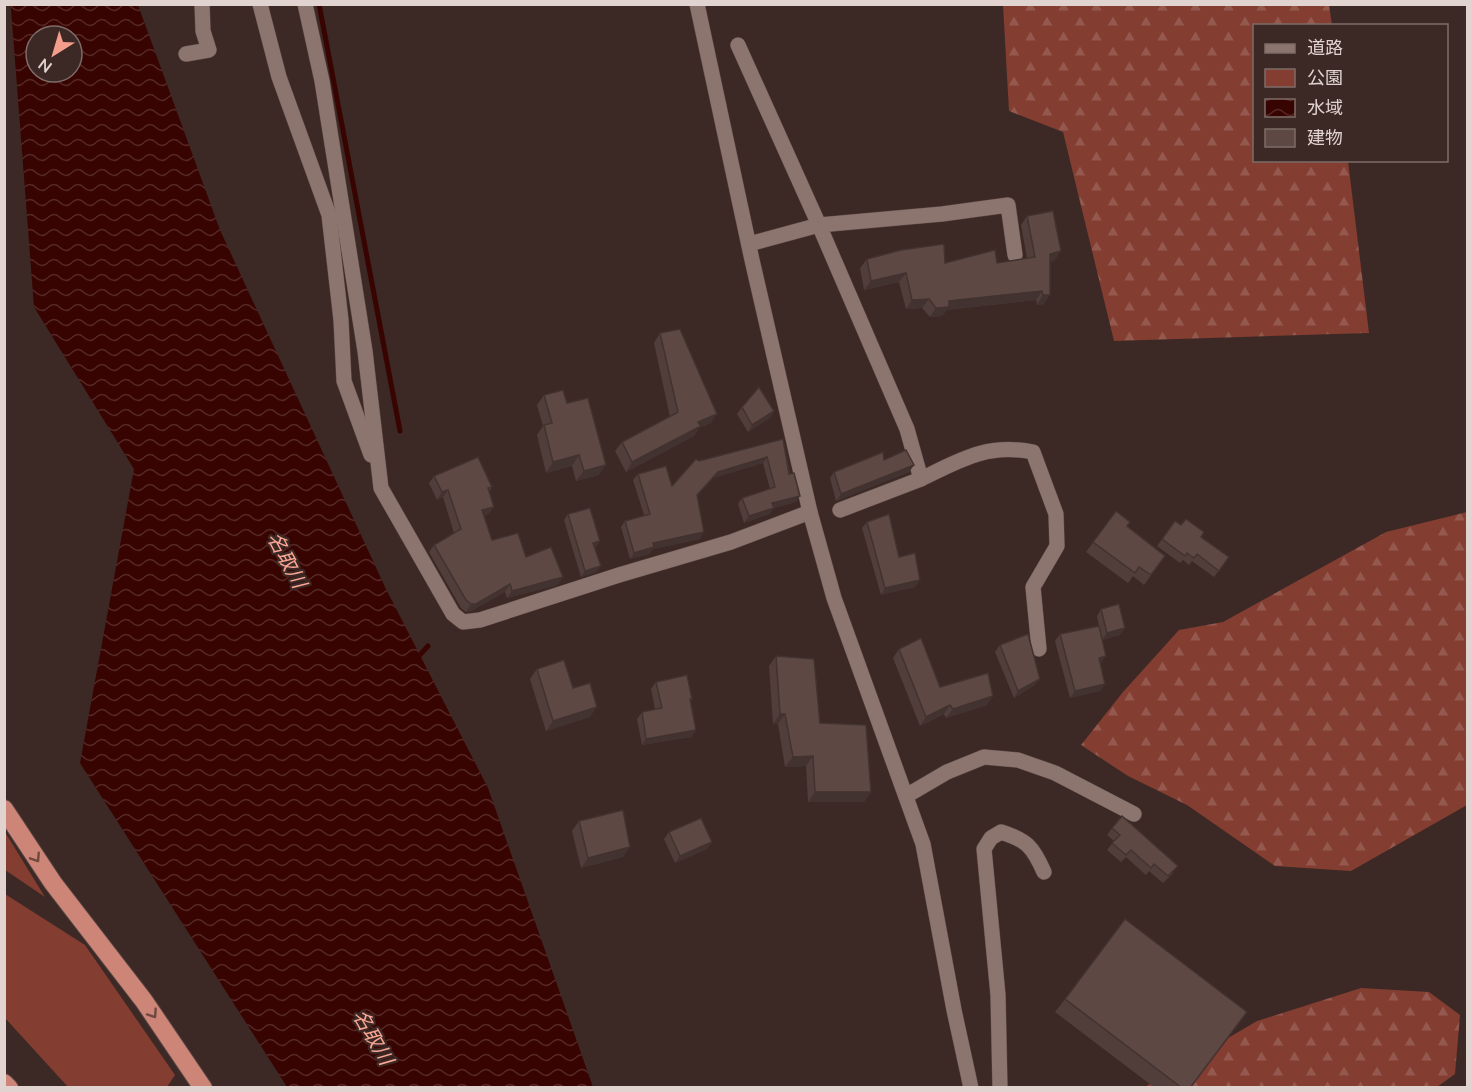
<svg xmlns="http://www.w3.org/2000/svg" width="1472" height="1092" font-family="'Nunito Sans','Noto Sans JP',sans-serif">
	<defs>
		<pattern id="forest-firs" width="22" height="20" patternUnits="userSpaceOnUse" patternTransform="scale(1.5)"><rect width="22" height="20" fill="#833d31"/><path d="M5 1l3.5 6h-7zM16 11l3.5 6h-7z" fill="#94584e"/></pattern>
		<pattern id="water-waves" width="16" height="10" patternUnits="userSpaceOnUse" patternTransform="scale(1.5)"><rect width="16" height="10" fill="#380401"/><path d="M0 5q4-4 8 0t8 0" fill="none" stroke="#542825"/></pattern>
	</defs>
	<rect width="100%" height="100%" fill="#3c2824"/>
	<g fill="#833d31">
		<polygon points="5,832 45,897 5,870"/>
		<polygon points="5,894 85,945 175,1075 167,1087 68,1087 5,1018"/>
	</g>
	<g fill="url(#forest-firs)">
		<polygon points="1003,5 1329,5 1332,25 1254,26 1254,160 1348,161 1369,333 1114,341 1063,132 1009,111"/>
		<polygon points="1467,512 1467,805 1351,871 1275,866 1187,805 1128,776 1081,745 1123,692 1179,630 1223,622 1386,532"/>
		<polygon points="1361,988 1429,992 1460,1015 1455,1074 1437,1087 1143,1088 1257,1021"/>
	</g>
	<path fill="url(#water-waves)" fill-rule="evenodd" d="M9 5H138L220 230 385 587 488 788 593 1087H287L80 763 134 469 34 307 11 9ZM36 36H72V72H36Z"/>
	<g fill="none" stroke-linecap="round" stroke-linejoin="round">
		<g stroke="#380401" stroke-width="5">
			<polyline points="319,4 400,431"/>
			<polyline points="416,659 428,646"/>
		</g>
		<g stroke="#584744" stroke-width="16">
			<g id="minor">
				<polyline points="260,4 279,77 329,215 341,320 344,381 371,455"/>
				<polyline points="305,4 322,81 365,351 381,488 453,614 463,622 480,620 619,575 731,542 810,512"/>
				<polyline points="697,4 752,260 810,512 834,598 923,844 954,1010 971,1088"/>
				<polyline points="738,45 819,225 749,244"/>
				<polyline points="186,54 209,50 203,31 202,4"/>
				<path d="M921 479C960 460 987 443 1033 452L1056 514 1057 546 1033 587 1039 649"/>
				<polyline points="840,510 921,479 907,429 819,225 942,214 1008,205 1015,255"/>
				<polyline points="906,796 947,772 984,757 1018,760 1055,773 1134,814"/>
				<path d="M1000 1088 998 995 984 849 991 838 1001 832C1027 840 1033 847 1044 872"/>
			</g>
		</g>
		<g stroke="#584744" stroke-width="20">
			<g id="highway">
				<polyline points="4,809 53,883 144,1001 203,1088"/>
				<polyline points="4,1083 9,1088"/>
			</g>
		</g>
		<use href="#minor" stroke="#8c746f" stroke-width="15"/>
		<use href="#highway" stroke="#cd8578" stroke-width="18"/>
	</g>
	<g fill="#513e3a">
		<polygon points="1027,216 1055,260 1050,262 1044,304 1037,305 1036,300 947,310 942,316 930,317 922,308 906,309 899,282 864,290 860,268 867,259 945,263 997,263 1027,258 1021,225"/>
		<polygon points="660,333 711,423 699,428 694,436 626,472 615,451 622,442 670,417 654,343"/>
		<polygon points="544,395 567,403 599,475 576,481 572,466 546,473 537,435 543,426 537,405"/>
		<polygon points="742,407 774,411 770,418 748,432 737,414"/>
		<polygon points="783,439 796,502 774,508 769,514 744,523 738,504 742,498 770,489 763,463 713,478 697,496 700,539 653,549 649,554 630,559 621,527 625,521 644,515 633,480 638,474 672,486 699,461"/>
		<polygon points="884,460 914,465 909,472 836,501 830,478 834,472"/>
		<polygon points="434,476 492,487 489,492 489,514 484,516 492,540 526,557 558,585 507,598 505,592 471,611 466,612 461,608 429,552 434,545 454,533 443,497 437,500 429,483"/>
		<polygon points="1116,511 1127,526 1165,556 1144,585 1133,576 1128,583 1086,552"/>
		<polygon points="568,514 596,547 595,548 597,572 581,577 564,520"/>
		<polygon points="1175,521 1201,537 1229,557 1214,577 1192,561 1189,565 1183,560 1180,563 1157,546"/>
		<polygon points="867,522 920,580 915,587 881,595 862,528"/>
		<polygon points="1101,609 1120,635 1102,640 1106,656 1100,663 1105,684 1100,691 1070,698 1055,641 1060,634 1099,626 1097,616"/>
		<polygon points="1000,645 1035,685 1014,698 995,652"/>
		<polygon points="899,649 940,687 987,705 946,718 944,714 920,726 893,658"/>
		<polygon points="776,656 820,723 871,792 864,802 808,802 806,766 785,767 778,724 773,724 769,666"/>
		<polygon points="537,669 573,688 590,717 546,731 530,679"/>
		<polygon points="656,682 691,701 696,730 691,737 642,745 637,719 642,712 655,709 651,689"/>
		<polygon points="579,821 623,857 581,868 572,831"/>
		<polygon points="1112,828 1173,873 1163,883 1149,871 1146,875 1126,857 1121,862 1107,850 1114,841 1107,835"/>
		<polygon points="669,832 712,842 707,849 675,863 664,839"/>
		<polygon points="1065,999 1247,1012 1190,1088 1155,1088 1055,1012"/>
	</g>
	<g fill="#423230">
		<polygon points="1061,251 1055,260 1043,264 1050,254"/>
		<polygon points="906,273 899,282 864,290 871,281"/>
		<polygon points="1042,291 1036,300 947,310 942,316 930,317 936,308 949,301"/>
		<polygon points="1043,295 1050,295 1044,304 1037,305"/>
		<polygon points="929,299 922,308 906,309 912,300"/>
		<polygon points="774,411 770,418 748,432 752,425"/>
		<polygon points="717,414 711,423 699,428 694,436 626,472 632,462 698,422"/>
		<polygon points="579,455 572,466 546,473 553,462"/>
		<polygon points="767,457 763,463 713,478 693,501 718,472"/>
		<polygon points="606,465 599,475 576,481 584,471"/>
		<polygon points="914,465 909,472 836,501 841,494"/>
		<polygon points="448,490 443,497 437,500 442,492"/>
		<polygon points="800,496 796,502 774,508 769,514 744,523 749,516 772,503"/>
		<polygon points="494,507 489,514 477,518 482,510"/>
		<polygon points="704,532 700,539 653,549 649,554 630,559 634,553 653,543"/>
		<polygon points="600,541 596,547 589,549 593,543"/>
		<polygon points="601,566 597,572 581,577 585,571"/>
		<polygon points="563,577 558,585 507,598 512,591"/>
		<polygon points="920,580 915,587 881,595 885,588"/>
		<polygon points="510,584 505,592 471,611 466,612 471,604"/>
		<polygon points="1125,628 1120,635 1102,640 1107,633"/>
		<polygon points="1106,656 1101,663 1094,665 1099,658"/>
		<polygon points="1040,679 1035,685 1014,698 1018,691"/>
		<polygon points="1105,684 1100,691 1070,698 1075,691"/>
		<polygon points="993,696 987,705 946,718 953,709"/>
		<polygon points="950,705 944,714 920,726 926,717"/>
		<polygon points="597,707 590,717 546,731 553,721"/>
		<polygon points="780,714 785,714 778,724 773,724"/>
		<polygon points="696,730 691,737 642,745 646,739"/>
		<polygon points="813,756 806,766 785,767 793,757"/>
		<polygon points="815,792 871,792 864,802 808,802"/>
		<polygon points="712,842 707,849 675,863 680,856"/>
		<polygon points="630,847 623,857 581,868 588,858"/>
		<polygon points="1247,1012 1238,1025 1190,1088"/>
	</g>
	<g fill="#5e4844" stroke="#423230" stroke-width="1.5">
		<polygon points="1053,211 1061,251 1050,254 1050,295 1043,295 1042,291 949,301 949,307 936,308 929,299 912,300 906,273 871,281 867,259 901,250 944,244 945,263 995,250 997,263 1035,257 1027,216"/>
		<polygon points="680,329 717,414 698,422 701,426 632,462 622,442 678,412 660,333"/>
		<polygon points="759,387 774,411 752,425 742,407"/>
		<polygon points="563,390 567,403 588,398 606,465 584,471 579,455 553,462 544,425 552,423 544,395"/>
		<polygon points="783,439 789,474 794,473 800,496 772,503 774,508 749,516 742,498 775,487 767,457 718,472 697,495 704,532 653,543 654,547 634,553 625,521 650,514 638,474 666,466 672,486 696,459 699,461"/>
		<polygon points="906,450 914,465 841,494 834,472 883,452 884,460"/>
		<polygon points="478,457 492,487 488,488 494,507 482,510 492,540 518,533 526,557 551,547 563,577 512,591 510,584 476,604 471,604 466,600 434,545 461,529 448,490 442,492 434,476"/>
		<polygon points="590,508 600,541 593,543 601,566 585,571 568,514"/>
		<polygon points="1116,511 1130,522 1127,526 1165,556 1151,575 1139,567 1135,573 1093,542"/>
		<polygon points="889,514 899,557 915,553 920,580 885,588 867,522"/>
		<polygon points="1186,519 1204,532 1201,537 1229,557 1219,571 1197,554 1194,558 1187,553 1185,556 1162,539 1175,521 1181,525"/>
		<polygon points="1119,604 1125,628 1107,633 1101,609"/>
		<polygon points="1099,626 1106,656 1099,658 1105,684 1075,691 1060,634"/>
		<polygon points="1028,634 1040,679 1018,691 1000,645"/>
		<polygon points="921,638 940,687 988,673 993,696 953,709 950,705 926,717 899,649"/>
		<polygon points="776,656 814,659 820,723 866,725 871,792 815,792 813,756 793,757 785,714 780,714"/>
		<polygon points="564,660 573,688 590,683 597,707 553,721 537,669"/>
		<polygon points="687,675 692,699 690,699 696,730 646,739 642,712 662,708 656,682"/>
		<polygon points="623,810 630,847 588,858 579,821"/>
		<polygon points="1122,816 1178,866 1168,876 1154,864 1151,868 1131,850 1126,855 1112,843 1120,835 1112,828"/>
		<polygon points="701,818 712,842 680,856 669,832"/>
		<polygon points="1125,919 1247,1012 1190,1088 1182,1088 1065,999"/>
	</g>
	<defs><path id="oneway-chevron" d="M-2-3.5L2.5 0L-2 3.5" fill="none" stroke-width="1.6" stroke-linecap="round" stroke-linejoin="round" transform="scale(1.5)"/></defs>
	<g stroke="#6f4941">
		<use href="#oneway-chevron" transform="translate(36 858) rotate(57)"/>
		<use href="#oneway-chevron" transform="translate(153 1014) rotate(56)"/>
	</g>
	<g text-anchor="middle" stroke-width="4.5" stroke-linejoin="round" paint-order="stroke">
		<g font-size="20" font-style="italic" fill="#fba594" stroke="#3c2824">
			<text transform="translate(287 560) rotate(62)" y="7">名取川</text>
			<text transform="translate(373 1037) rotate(60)" y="7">名取川</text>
		</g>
	</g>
	<rect width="1472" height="1092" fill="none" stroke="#e0d3d0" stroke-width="12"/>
	<rect x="1253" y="24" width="195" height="138" fill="#3c2824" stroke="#7e6c69" stroke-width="1.5"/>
	<rect x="1265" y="44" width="30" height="9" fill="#8c746f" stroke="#7e6c69" stroke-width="1.5"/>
	<text x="1307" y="54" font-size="18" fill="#e0d3d0">道路</text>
	<rect x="1265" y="69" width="30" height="18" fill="#833d31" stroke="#7e6c69" stroke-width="1.5"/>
	<text x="1307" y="84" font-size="18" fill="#e0d3d0">公園</text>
	<rect x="1265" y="99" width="30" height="18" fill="url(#water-waves)" stroke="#7e6c69" stroke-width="1.5"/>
	<text x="1307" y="114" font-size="18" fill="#e0d3d0">水域</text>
	<rect x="1265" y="129" width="30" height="18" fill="#5e4844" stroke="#7e6c69" stroke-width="1.5"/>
	<text x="1307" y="144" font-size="18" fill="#e0d3d0">建物</text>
	<g transform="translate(54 54) rotate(217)"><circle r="28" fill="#3c2824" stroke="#7e6c69" stroke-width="1.5"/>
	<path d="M0-4.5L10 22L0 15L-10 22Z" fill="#f49d8c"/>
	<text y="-9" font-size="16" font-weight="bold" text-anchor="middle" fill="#e0d3d0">N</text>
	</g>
</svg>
